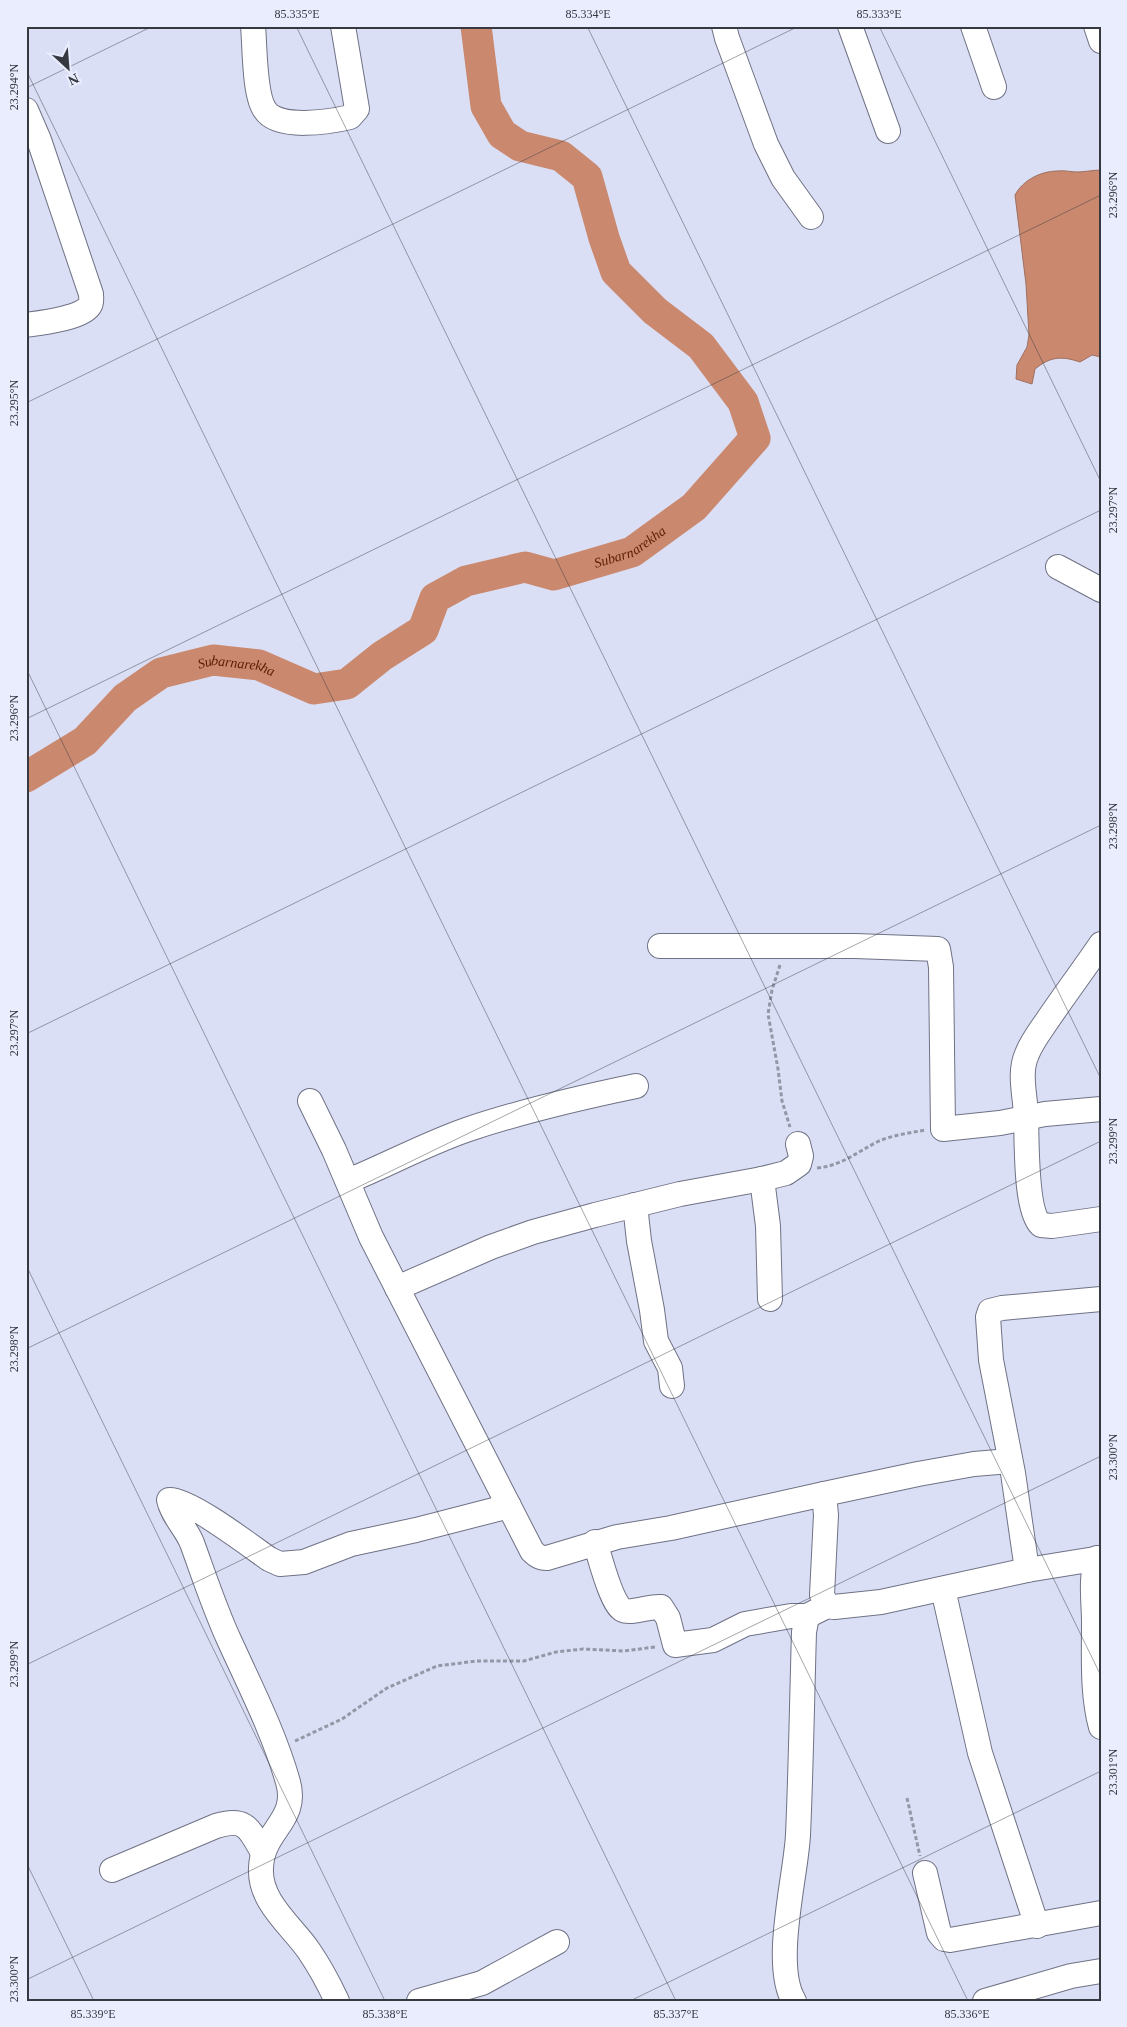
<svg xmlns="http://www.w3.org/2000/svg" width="1127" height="2027" font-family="Georgia,serif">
	<rect width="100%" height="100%" fill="#dbdff5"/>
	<path fill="#ca886e" stroke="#9e7060" d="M1101 170V357L1092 355 1080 362C1062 356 1051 356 1035 369L1032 384 1016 379 1017 365 1027 347 1029 335 1026 284 1015 195C1023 180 1041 171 1058 171 1064 170 1071 172 1077 172 1085 172 1093 170 1101 170Z"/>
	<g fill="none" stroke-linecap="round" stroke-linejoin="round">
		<path stroke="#ca886e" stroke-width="31" id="s1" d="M26 777 85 741 125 698 161 673 213 660 259 665 314 689 347 684 382 656 423 630 435 598 466 581 525 567 554 575 632 552 694 507 755 438 743 402 701 346 655 311 616 272 604 238 587 177 561 156 520 146 502 134 486 106 476 26"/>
		<g stroke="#6f7285" stroke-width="26">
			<g id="minor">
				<path d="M253 26C255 47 254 95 265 110 278 130 330 122 350 117L357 109 343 26"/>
				<polyline points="724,26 727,38 766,144 783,178 811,217"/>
				<polyline points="850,26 888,131"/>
				<polyline points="973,26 994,87"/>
				<polyline points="1096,26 1101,41"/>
				<path d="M26 110 39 140 91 294C91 297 92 302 90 305 84 318 40 323 26 325"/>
				<polyline points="1058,567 1101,590"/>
				<path d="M1101 944C1084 969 1066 993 1049 1018 1041 1030 1032 1041 1027 1054 1018 1074 1026 1097 1026 1118 1027 1139 1025 1211 1041 1225L1052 1226 1101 1219"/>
				<polyline points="660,946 855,946 938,949 941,967 943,1129 1000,1123 1045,1114 1101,1109"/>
				<path d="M310 1101 334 1150 371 1237 532 1551C537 1556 540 1558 547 1558L617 1537 671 1528 824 1494 826 1515 822 1595 827 1606 834 1607 881 1602 1027 1570 1101 1558"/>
				<polyline points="762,1179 768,1226 770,1299"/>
				<path d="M348 1181C387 1165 426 1144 466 1130 522 1111 578 1098 636 1086"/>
				<polyline points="635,1205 639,1241 652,1310 656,1341 670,1368 672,1386"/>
				<polyline points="397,1288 491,1247 533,1232 595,1215 680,1194 762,1179 786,1173 799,1164 801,1156 798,1144"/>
				<polyline points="824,1494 918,1474 974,1464 1010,1461"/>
				<path d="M595 1542C599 1554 612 1606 623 1610 631 1614 650 1606 661 1607L668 1618 675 1645 713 1640 745 1624 791 1616H807"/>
				<path d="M1097 1558C1090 1578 1094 1602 1094 1623 1094 1656 1092 1695 1101 1727"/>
				<polyline points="1027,1570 1013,1473 991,1360 988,1317 990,1311 1002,1308 1101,1299"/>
				<polyline points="943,1589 980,1753 1037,1926"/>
				<path d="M112 1870 216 1826C245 1817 249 1828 262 1851"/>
				<polyline points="925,1873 939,1933 944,1939 950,1940 1101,1913"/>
				<path d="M337 2001C329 1984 320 1967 309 1951 292 1926 259 1902 261 1868 262 1830 299 1821 288 1782 274 1733 251 1688 230 1642 215 1610 204 1576 192 1543 186 1528 172 1515 169 1500 186 1497 252 1547 269 1559L280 1564 304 1562 351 1544 416 1530 509 1506"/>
				<polyline points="419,2001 482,1983 557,1942"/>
				<path d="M794 2001C772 1965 796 1876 798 1835 801 1767 802 1699 804 1632L807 1616 827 1606"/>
				<polyline points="985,2001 1071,1976 1101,1971"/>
			</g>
		</g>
		<g stroke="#9397a6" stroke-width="3" stroke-dasharray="4 2.5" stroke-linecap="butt">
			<polyline points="780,965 772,990 768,1014 778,1069 782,1101 790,1127"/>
			<path d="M817 1168C841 1166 857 1152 879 1141 893 1135 910 1133 925 1130"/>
			<polyline points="295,1741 342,1719 387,1688 437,1666 477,1661 524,1661 556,1652 583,1649 624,1651 655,1647"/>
			<polyline points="907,1798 920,1856"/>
		</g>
		<use href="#minor" stroke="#fff" stroke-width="24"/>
	</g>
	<path fill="none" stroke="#373941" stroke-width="1" stroke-opacity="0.45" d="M296 26 1101 1676M587 26 1101 1079M879 26 1101 482M26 70 968 2001M26 88 153 26M26 403 799 26M26 668 676 2001M26 719 1101 195M26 1034 1101 510M26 1265 385 2001M26 1349 1101 825M26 1665 1101 1141M26 1862 94 2001M26 1980 1101 1456M630 2001 1101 1771"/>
	<g text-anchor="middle" stroke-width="4" stroke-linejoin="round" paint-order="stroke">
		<g font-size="14" font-style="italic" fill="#5a1e02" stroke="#e9edfe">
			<text dy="5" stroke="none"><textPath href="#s1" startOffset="700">Subarnarekha</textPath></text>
			<text dy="5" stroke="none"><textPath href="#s1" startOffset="249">Subarnarekha</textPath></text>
		</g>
	</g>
	<rect width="1127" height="2027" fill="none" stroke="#e9edfe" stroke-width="55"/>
	<g transform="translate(68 68) rotate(154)" stroke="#e9edfe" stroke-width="4" paint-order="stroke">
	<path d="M0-4L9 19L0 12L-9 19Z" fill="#373941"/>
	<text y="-8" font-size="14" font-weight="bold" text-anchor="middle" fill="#373941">N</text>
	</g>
	<rect x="28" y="28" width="1072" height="1972" fill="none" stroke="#373941" stroke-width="2"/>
	<g font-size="12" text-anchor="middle" fill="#373941">
		<text x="297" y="18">85.335°E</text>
		<text x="588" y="18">85.334°E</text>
		<text x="879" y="18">85.333°E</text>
		<text transform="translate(14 87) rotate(-90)" y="4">23.294°N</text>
		<text transform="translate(1113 195) rotate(-90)" y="4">23.296°N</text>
		<text transform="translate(14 403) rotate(-90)" y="4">23.295°N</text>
		<text transform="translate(1113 510) rotate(-90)" y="4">23.297°N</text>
		<text transform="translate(14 718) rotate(-90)" y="4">23.296°N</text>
		<text transform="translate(1113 826) rotate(-90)" y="4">23.298°N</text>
		<text transform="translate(14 1033) rotate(-90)" y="4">23.297°N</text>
		<text transform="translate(1113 1141) rotate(-90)" y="4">23.299°N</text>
		<text transform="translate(14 1349) rotate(-90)" y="4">23.298°N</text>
		<text transform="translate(1113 1457) rotate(-90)" y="4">23.300°N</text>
		<text transform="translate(14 1664) rotate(-90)" y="4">23.299°N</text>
		<text transform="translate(1113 1772) rotate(-90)" y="4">23.301°N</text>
		<text transform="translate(14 1979) rotate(-90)" y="4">23.300°N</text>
		<text x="93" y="2018">85.339°E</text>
		<text x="385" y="2018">85.338°E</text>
		<text x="676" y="2018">85.337°E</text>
		<text x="967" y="2018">85.336°E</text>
	</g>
</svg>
